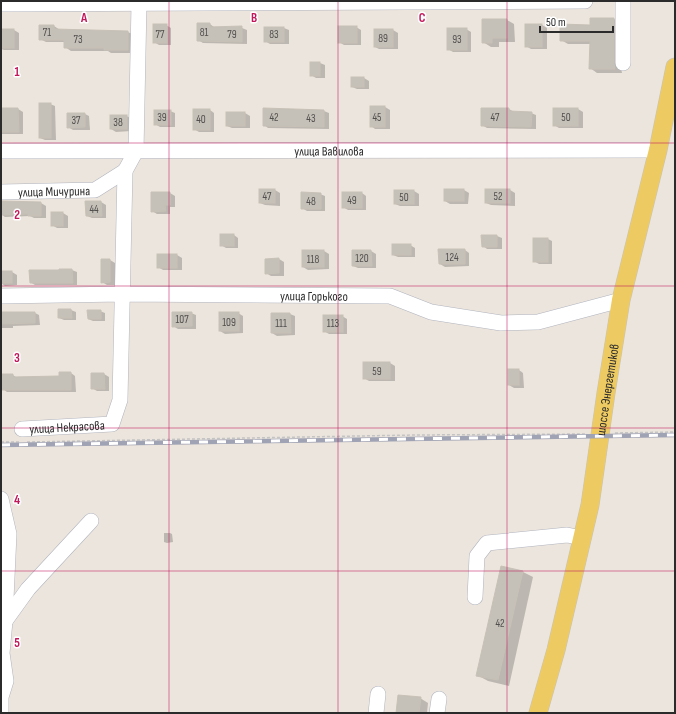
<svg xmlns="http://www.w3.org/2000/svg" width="676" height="714" font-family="'Sofia Sans Condensed',sans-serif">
	<rect width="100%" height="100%" fill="#ece5dd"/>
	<g fill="#0003">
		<polygon points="614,19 621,23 621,68 622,73 597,73 590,68 591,44 568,44 561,40 591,26"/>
		<polygon points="507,20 514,24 515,42 499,42 499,47 491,47 483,42"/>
		<polygon points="210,24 215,28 242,28 247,30 247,44 203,43 198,40"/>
		<polygon points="166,25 171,28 171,45 159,45 154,42"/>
		<polygon points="542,25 547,28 547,49 531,49 526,46"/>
		<polygon points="40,26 54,26 60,30 128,32 134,35 134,53 111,53 108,51 71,51 65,47 65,42 46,42 40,39"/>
		<polygon points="356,27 361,30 361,45 344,45 339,42"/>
		<polygon points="284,28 289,30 289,44 270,44 265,41"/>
		<polygon points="466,29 471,32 471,52 453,52 448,49"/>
		<polygon points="1,30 14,30 19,33 19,50 4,50 1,49"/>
		<polygon points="393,30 398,33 398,49 379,49 375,47"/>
		<polygon points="311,63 320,63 325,65 325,78 316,78 311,75"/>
		<polygon points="364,78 369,81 369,89 357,89 352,87"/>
		<polygon points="50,104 55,106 56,140 45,140 40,138"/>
		<polygon points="385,107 390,110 390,129 375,129 371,126"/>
		<polygon points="1,109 18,109 23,112 23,134 1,134"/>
		<polygon points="509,109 514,112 531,113 536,115 536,129 487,128 482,125"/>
		<polygon points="554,109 578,109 583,112 583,128 559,128 554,125"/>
		<polygon points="210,110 214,113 214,132 199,132 194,129"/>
		<polygon points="170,111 175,113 175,127 160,127 155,124"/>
		<polygon points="324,111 329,113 329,129 268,128 264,125"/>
		<polygon points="227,113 245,113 250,116 250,128 232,128 227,126"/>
		<polygon points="85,114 89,116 90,130 73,130 68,127"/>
		<polygon points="126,116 131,118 131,131 116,132 111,129"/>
		<polygon points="275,190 280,193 280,206 265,205 260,203"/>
		<polygon points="464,190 469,193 468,204 450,204 445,201"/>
		<polygon points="510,190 515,193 515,206 491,205 486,203"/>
		<polygon points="414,191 419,194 419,206 400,206 395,204"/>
		<polygon points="170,193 175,196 175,207 170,207 170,214 157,214 152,211"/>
		<polygon points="362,193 366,196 366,210 348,210 343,207"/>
		<polygon points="320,194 325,196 325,211 307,211 302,208"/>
		<polygon points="1,202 41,203 46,206 46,218 34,218 30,216 5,217 1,214"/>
		<polygon points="86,202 101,202 106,205 106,218 92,218 87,216"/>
		<polygon points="63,213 68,216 68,228 57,228 52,225"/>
		<polygon points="234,235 238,238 238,248 226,248 221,245"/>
		<polygon points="497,236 502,238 502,249 487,249 483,246"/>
		<polygon points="548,239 552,241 552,264 539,264 534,261"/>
		<polygon points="410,245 415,248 415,257 398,257 393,255"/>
		<polygon points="465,250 469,253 469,266 445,267 440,264"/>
		<polygon points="303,251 324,251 329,254 329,269 308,270 303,267"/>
		<polygon points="353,251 371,251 376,254 376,268 358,268 353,266"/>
		<polygon points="177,255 182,258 182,270 163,270 158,267"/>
		<polygon points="279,259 284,262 284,276 271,276 266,273"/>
		<polygon points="110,260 115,263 115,285 107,285 102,282"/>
		<polygon points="72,270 77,272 77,285 35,285 30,282 30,271"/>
		<polygon points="1,272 12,272 17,275 17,285 5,286 1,283"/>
		<polygon points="59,310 71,310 76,312 76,320 64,320 59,318"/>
		<polygon points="100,311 105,313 105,321 93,321 88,319"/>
		<polygon points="1,312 35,313 39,315 40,325 13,326 13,328 1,328"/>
		<polygon points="191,313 196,315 196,329 178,329 173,326"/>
		<polygon points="238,313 243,316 243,333 225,334 220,331"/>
		<polygon points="290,314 295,316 295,335 277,336 272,333"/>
		<polygon points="342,316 347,319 347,334 329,334 324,331"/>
		<polygon points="390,363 395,366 395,381 369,381 364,378"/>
		<polygon points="519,370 523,373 524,388 514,388 509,385"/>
		<polygon points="71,373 75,376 76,392 7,392 3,389 13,375 17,378 60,377"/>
		<polygon points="104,374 109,377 109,391 97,391 92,388"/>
		<polygon points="164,533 170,533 172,534 173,542 167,543 164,542"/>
		<polygon points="523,572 533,577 509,686 488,681 477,675"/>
		<polygon points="420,698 428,703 427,713 397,713"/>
	</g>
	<g fill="#c5c0b8" stroke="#c7c1b7">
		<polygon points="590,18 614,18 614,63 615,69 589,69 590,41 560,41 560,24 590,25"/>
		<polygon points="482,19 507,19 507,38 492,38 492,43 482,43"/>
		<polygon points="197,23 210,23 210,27 242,26 242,42 197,41"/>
		<rect x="153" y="24" width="14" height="19"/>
		<rect x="525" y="24" width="17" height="23"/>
		<polygon points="39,25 54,25 54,29 128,31 128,50 104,50 104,48 64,48 64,40 39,40"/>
		<rect x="338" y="26" width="19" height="17"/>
		<rect x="264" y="27" width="20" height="15"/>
		<rect x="447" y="28" width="20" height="22"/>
		<rect x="1" y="29" width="13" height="19"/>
		<rect x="374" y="29" width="19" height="18"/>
		<rect x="310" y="62" width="10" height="14"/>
		<rect x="351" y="77" width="13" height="10"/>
		<rect x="39" y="103" width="12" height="35"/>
		<rect x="370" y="106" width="15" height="21"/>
		<polygon points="1,108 18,108 19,132 1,132"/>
		<polygon points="263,108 324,110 324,127 263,126"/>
		<polygon points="481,108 509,108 509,111 532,112 531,127 481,126"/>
		<rect x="553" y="108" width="25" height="18"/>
		<rect x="193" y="109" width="17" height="21"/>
		<rect x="154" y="110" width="17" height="15"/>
		<rect x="226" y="112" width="19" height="14"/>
		<polygon points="67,113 85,113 85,127 67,128"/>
		<rect x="110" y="115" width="17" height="14"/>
		<rect x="259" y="189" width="16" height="14"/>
		<rect x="444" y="189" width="20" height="12"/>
		<rect x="485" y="189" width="25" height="14"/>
		<rect x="394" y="190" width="20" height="14"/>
		<polygon points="151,192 170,192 170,205 165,205 166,211 151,212"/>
		<polygon points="301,192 321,193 321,209 301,209"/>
		<rect x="342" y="192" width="20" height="16"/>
		<polygon points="1,201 41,202 41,216 28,216 28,214 1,215"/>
		<polygon points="85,201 101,201 102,216 86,216"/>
		<rect x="51" y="212" width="12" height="14"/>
		<rect x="220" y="234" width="14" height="12"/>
		<polygon points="481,235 497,235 497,247 482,247"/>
		<rect x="533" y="238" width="15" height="24"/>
		<rect x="392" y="244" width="19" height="11"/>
		<polygon points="438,249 465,249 465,264 439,264"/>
		<rect x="302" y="250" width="22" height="17"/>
		<polygon points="352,250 371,250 372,266 352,266"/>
		<rect x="157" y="254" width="20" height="14"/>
		<polygon points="279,258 279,273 265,274 265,259"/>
		<polygon points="101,259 110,259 110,282 101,283"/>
		<polygon points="59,269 72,269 73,283 30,283 29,270 59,270"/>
		<rect x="1" y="271" width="11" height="12"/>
		<polygon points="58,309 71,309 72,318 58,318"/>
		<polygon points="87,310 101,310 101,319 88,319"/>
		<polygon points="1,312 35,312 35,323 1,324"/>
		<polygon points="172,312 192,312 192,326 172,327"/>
		<rect x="219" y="312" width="20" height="19"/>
		<polygon points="271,313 290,313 291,333 271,333"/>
		<rect x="323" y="315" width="20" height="17"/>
		<rect x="363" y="362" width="27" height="17"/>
		<rect x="508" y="369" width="11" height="16"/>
		<polygon points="59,372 71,372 71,390 2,390 1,374 13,374 13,377 59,376"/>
		<polygon points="91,373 104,373 105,389 91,389"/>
		<polygon points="501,566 523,571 498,680 476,676"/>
		<polygon points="398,695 421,697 419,713 396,713"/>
	</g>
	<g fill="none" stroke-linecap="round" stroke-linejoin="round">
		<g stroke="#b1b4be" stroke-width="16">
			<g id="minor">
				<polyline points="623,1 623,63"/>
				<polyline points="1,4 585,1"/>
				<path id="s1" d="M1 151 658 150"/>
				<path id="s2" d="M1 192 95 190 125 171"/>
				<path id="s3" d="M1 296 122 294 390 296 431 312 501 323 538 322 621 300"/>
				<path id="s4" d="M22 429 112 424 120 400 125 171 136 151 139 4"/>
				<polyline points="1,499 9,534 5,621 2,653 6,681 1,697 1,713"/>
				<polyline points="475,597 477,556 487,543 567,535 582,538"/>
				<polyline points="5,621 28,589 91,521"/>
				<polyline points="376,713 378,694"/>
				<polyline points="437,713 439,699"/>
			</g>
		</g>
		<g stroke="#c4c4c4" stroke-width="19">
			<g id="major">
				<path id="s5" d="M538 713 556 650 590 505 606 393 621 300 658 150 675 67"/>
			</g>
		</g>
		<g stroke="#c4c4c4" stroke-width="1.5" stroke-dasharray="3 2" stroke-linecap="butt">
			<polyline points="615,433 675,432"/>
			<polyline points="1,442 21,442"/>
			<polyline points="27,442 414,435 587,434"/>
		</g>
		<use href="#minor" stroke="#fff" stroke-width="15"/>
		<use href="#major" stroke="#edca62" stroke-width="18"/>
		<g stroke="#a0a3b4" stroke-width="4.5">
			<polyline id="rail" points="1,445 675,435"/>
		</g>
		<use href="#rail" stroke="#fff" stroke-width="3" stroke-dasharray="9" stroke-linecap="butt"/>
	</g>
	<path fill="none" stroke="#c2185b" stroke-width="1" stroke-opacity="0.55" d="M169 1V713M338 1V713M507 1V713M1 143H675M1 286H675M1 428H675M1 571H675"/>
	<g text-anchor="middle" stroke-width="3" stroke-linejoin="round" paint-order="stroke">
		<g font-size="11" fill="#52504e">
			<text x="47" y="36">71</text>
			<text x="204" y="36">81</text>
			<text x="160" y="38">77</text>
			<text x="232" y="38">79</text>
			<text x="274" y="38">83</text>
			<text x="383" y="42">89</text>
			<text x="78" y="43">73</text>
			<text x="457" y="43">93</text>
			<text x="162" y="121">39</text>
			<text x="274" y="121">42</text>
			<text x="377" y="121">45</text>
			<text x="495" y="121">47</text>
			<text x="566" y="121">50</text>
			<text x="311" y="122">43</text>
			<text x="201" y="123">40</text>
			<text x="76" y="124">37</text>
			<text x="118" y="126">38</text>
			<text x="267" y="200">47</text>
			<text x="498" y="200">52</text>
			<text x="404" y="201">50</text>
			<text x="352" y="204">49</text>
			<text x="311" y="205">48</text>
			<text x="94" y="213">44</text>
			<text x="452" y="261">124</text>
			<text x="362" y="262">120</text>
			<text x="313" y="263">118</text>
			<text x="182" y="323">107</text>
			<text x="229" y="326">109</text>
			<text x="281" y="327">111</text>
			<text x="333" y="327">113</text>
			<text x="377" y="375">59</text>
			<text x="500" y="627">42</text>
		</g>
		<g font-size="13" fill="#2b2b2b" stroke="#fff">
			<text dy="5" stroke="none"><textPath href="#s1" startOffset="328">улица Вавилова</textPath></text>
			<text dy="5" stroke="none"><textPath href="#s2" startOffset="53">улица Мичурина</textPath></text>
			<text dy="5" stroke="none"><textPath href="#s3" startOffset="313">улица Горького</textPath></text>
			<text dy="5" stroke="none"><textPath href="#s5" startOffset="331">шоссе Энергетиков</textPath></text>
			<text dy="5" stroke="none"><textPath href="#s4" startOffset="45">улица Некрасова</textPath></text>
		</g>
	</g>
	<g font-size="13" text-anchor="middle" font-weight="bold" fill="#c2185b" stroke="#fff" stroke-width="3" stroke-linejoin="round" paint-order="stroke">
		<text x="84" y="22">A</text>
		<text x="254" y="22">B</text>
		<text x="422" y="22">C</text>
		<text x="17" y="76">1</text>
		<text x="17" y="219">2</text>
		<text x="17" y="362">3</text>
		<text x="17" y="504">4</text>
		<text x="17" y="647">5</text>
	</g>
	<rect width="676" height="714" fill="none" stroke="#2b2b2b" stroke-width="4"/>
	<path d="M540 26v6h73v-6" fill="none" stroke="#2b2b2b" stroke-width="2"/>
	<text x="546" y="26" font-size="12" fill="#2b2b2b" stroke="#ffffff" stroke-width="3" paint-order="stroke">50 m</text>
</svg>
